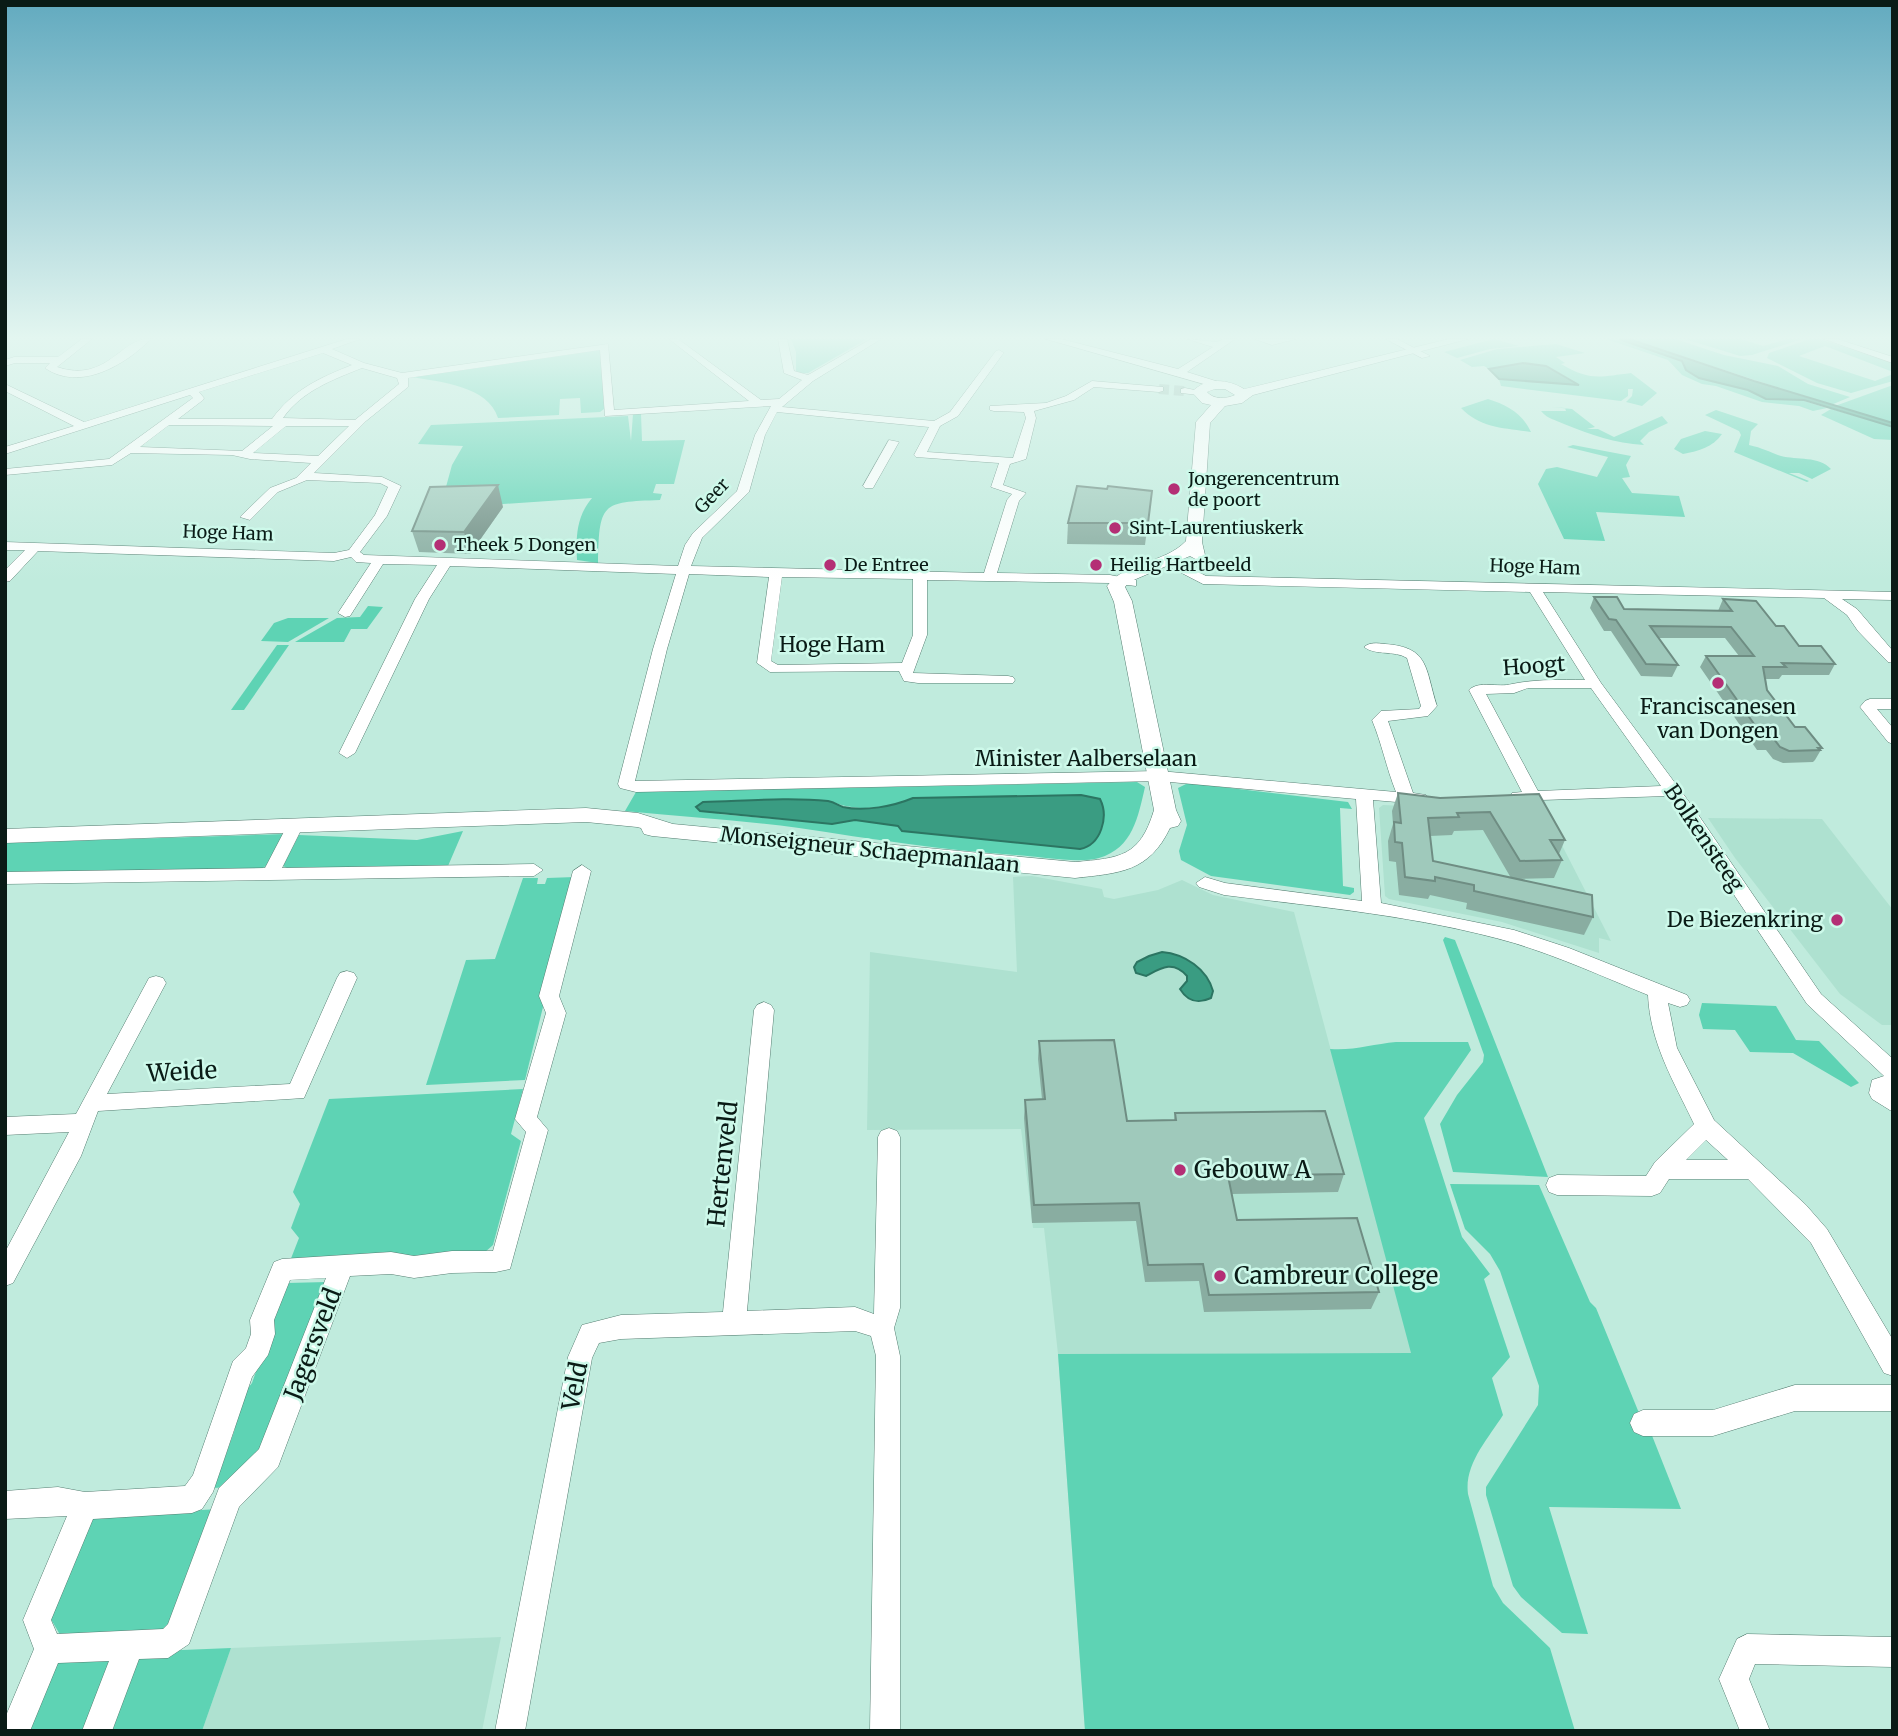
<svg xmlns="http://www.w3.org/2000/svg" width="1898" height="1736" font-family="Merriweather,serif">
	<rect width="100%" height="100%" fill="#c0ebdd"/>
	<g fill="#aee1d0">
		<polygon points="1383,805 1545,812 1611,941 1599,938 1599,953 1502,922 1389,899 1385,896 1379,808"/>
		<polygon points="1708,818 1822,819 1893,910 1893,1025 1882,1025 1840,994 1735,858"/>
		<polygon points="1032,876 1102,889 1104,897 1114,899 1158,890 1182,880 1213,895 1294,912 1421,1388 1085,1731 1058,1354 1044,1228 1033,1228 1021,1129 867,1130 870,952 1017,972 1013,877"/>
		<polygon points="501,1637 482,1731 202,1731 231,1648"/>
	</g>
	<g fill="#5ed3b4" fill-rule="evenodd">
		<polygon points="791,339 867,339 808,373 796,373 796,352"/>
		<polygon points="1494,339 1519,346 1490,349 1457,358 1444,352"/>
		<path d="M1606 339C1620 339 1673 353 1683 362 1690 368 1690 374 1699 378L1748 390 1760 397 1801 400 1827 408 1813 411 1799 406 1762 402 1716 386 1702 384 1682 375 1668 360Z"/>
		<polygon points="1629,339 1675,339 1724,355 1778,366 1808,384 1850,397 1831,405"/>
		<polygon points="1685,339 1741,339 1763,346 1788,339 1802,339 1752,355 1740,356"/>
		<polygon points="1810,339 1820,339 1893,363 1893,372 1825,346 1799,356 1875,381 1893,374 1893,381 1851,393 1817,383 1767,358 1769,353"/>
		<path d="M1556 344 1585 353 1556 357 1565 363 1561 364C1590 381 1599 377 1631 373L1657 393 1642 406 1626 402 1632 396 1633 389H1628V396L1621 401 1501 386 1499 379 1579 385C1540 359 1533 363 1489 369L1484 366 1472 367 1460 360 1497 349Z"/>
		<path d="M598 349 601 350 604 409 600 412 581 413 580 398 560 399 559 415 498 418C488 386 441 382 412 377Z"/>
		<polygon points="1893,385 1893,423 1835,406"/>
		<path d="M1488 399C1507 405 1522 413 1531 432 1504 428 1480 428 1461 408Z"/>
		<path d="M1552 407 1572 409 1595 427 1587 429H1598L1614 437 1662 416 1668 423 1649 432 1640 441 1644 445C1614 443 1592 435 1564 424 1554 419 1549 420 1541 411H1566L1565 408Z"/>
		<polygon points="1831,409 1893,427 1893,440 1874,439 1821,415"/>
		<path d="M1716 410 1758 424 1751 431 1749 445C1763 448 1769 452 1781 456 1797 460 1819 456 1831 469L1812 479 1799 473H1789L1809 481 1807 482 1734 452 1741 435 1739 431 1705 415Z"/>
		<path d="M633 414H641L642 441 685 440 674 484H656L653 493 662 494 660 500C602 502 599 502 598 563L577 560C576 537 576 517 592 498L475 506 441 505 452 465 463 446 418 444 431 425 628 416 631 441Z"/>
		<path d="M1705 431 1722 434C1713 447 1699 451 1683 454L1674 449 1681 439Z"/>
		<polygon points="1573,445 1631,456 1626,465 1630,477 1622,478 1632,493 1679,496 1685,517 1596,512 1605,541 1564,539 1538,484 1546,469 1557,467 1597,477 1608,457 1567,447"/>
		<polygon points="368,606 383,607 367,629 351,629 344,642 295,642 337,618 360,617"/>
		<polygon points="288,618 329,618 288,642 261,641 274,623"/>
		<polygon points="277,645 289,645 244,710 231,710"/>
		<path d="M1137 782 1145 787C1138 817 1133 848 1099 858 1078 864 1038 856 1015 855 942 850 871 839 799 828 741 820 683 817 625 811L636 792ZM1081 795 1102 803C1104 821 1101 845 1080 849L902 831 898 826 855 820 832 824 719 814 703 802 831 801C857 813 887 808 913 798Z"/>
		<polygon points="1188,783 1348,802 1352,809 1340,808 1343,886 1354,888 1354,892 1350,895 1211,876 1181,860 1179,851 1187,825 1178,788"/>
		<polygon points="463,831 448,866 289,869 283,866 299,835 417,840"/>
		<polygon points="285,834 269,864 261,869 5,873 5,843"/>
		<polygon points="575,877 525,1080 426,1085 466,960 495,959 523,878 538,878 537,884 545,884 547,878"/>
		<polygon points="1445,937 1455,940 1548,1177 1453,1172 1440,1124 1457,1095 1483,1062 1484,1055 1443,940"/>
		<polygon points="1702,1003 1776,1006 1796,1040 1819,1041 1859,1083 1851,1087 1793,1053 1750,1052 1735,1030 1703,1029 1699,1015"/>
		<path d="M1396 1042H1468L1471 1050 1424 1118 1462 1237 1490 1274 1484 1279 1510 1357 1492 1378 1503 1415C1488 1439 1464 1464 1468 1494L1493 1586 1503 1603 1550 1648 1575 1731H1085L1058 1354 1411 1353 1330 1049C1353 1051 1373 1044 1396 1042Z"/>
		<polygon points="523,1089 511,1134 521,1141 493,1245 484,1253 290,1261 299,1238 291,1228 300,1204 293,1192 329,1099"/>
		<polygon points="1450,1184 1539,1185 1590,1302 1596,1308 1639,1413 1635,1414 1651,1433 1681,1509 1549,1507 1588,1634 1562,1633 1521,1597 1513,1586 1486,1495 1486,1487 1538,1405 1539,1386 1500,1271 1490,1254 1465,1229"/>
		<path d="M327 1282 262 1457 227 1487 214 1488 235 1429C234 1411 240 1397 252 1383L287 1283Z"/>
		<polygon points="218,1509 171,1634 62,1638 49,1616 89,1517"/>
		<polygon points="231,1648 202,1731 106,1731 134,1652"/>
		<polygon points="119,1652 90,1731 25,1731 56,1655"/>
	</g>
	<g fill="#3a9c82" stroke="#2c7562" stroke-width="2">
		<polygon points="1619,339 1629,339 1754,381 1893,423 1893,427 1804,400 1766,399 1748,390 1699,378 1686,370 1682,361"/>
		<polygon points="1523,363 1546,366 1579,385 1499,379 1489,369"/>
		<path d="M1081 795 1100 799C1109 817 1101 845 1080 849L902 831 898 826 855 820 832 824 700 811 696 807 703 802C744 801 788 797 828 801 834 802 838 805 843 807 864 812 894 806 913 798Z"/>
		<path d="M1162 952C1185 954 1207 969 1213 991L1211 998C1198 1004 1188 1002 1180 989L1187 981V976C1173 960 1161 968 1146 976L1136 973 1134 967 1137 962 1149 956Z"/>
	</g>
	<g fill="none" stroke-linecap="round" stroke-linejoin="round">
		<polyline stroke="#9cc1b5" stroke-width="10" stroke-dasharray="10 5" stroke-linecap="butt" points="1159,389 1185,391"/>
		<g stroke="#567e72" stroke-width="1">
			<g id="minor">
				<path d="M82 339H92L57 367C108 384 121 336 151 339 125 365 80 392 45 368L50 363H15L5 366V360L14 357H58Z"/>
				<path d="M347 339H360L332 349 364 363 402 373 608 344 614 410 749 401 669 339H678L761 400 779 399 802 380 784 373 778 339H787L794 371 808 375 871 339H881L813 381 782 407 934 421 950 412 996 351 999 350 1004 353 1002 355 958 416 940 426 927 452 1013 458 1026 418 1024 412 994 411 990 410V406L1046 403 1066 396 1092 381 1163 387V391L1159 392 1094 387 1074 400 1034 411 1036 418 1026 459 1010 464 1003 485 1026 493 1019 501 997 573 1110 575 1136 580V586L1110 583 927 580V635L913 673 1008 676 1013 677 1015 680 1013 683H918L904 681 899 671 770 672 757 663 769 577 689 574 667 649 635 781 1159 771 1396 792C1386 767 1382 744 1372 720L1381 711 1419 709 1421 706 1407 658C1394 650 1376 656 1364 647 1370 642 1377 643 1385 644 1430 647 1425 669 1437 706L1428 716 1388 721 1413 793 1426 795 1428 799 1420 804 1373 800 1381 903 1514 930 1569 948 1687 995 1690 1000 1687 1005 1680 1007 1668 1003 1677 1048 1714 1120 1806 1205 1827 1229 1893 1340V1376L1884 1373 1811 1243 1748 1179H1669L1660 1193 1652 1196 1557 1195 1549 1192 1546 1185 1549 1178 1557 1175 1646 1176 1655 1162 1694 1124C1674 1082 1650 1043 1648 995 1604 977 1560 957 1514 943 1420 916 1320 907 1224 895L1199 887 1196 883 1205 877 1225 883 1362 901 1356 799 1159 781 636 792 620 788 618 784 653 649 676 574 450 566 429 599 355 753 347 758 339 753 415 599 437 565 383 564 350 616 345 617 338 613 371 563 356 562 351 557 334 561 38 551 10 581 5 582V570L25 550H5V542L334 553 349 550 375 515 388 487 380 483 307 480 278 492 250 520 240 517 270 488 296 478 311 463 250 459 232 455 131 453 112 465 5 475V469L109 459 193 398 190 395 5 454V447L74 426 5 391V384L84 422ZM600 350 605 416 771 406 755 435 737 491 693 533 685 545 678 566 364 555 360 552 387 516 401 486 382 477 314 473 366 421 408 387V378ZM323 353 352 365C319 378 293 390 272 419H178L203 400 204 398 199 392ZM362 368 397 378 399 384 355 420 283 418C302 391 332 380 362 368ZM777 412 929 427 914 455 916 457 999 463 991 487 1012 494 1007 500 984 573 691 566 702 538 749 492 765 435ZM169 425H170L273 426 242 451 140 447ZM286 426H349L318 456 253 453ZM782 577 913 579V635L902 663 778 665 771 661ZM1706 1140 1728 1160H1686Z"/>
				<polygon points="1046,339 1061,339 1178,369 1213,347 1187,339 1217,342 1224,339 1235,339 1187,372 1222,383 1223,385 1218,388"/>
				<polygon points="1255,339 1296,339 1272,345"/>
				<polygon points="1386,339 1397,339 1430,356 1422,358"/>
				<polygon points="1824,339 1837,339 1893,357 1893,363"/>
				<polygon points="1185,388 1204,392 1199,395 1181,393 1181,389"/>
				<polygon points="889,440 899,442 873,488 865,488 863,486"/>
				<path d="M1171 558 1206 576 1893 592V600L1842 599 1857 609 1893 651V663L1888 662 1858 631 1847 615 1824 598 1543 592 1601 683 1695 810 1821 994 1893 1059V1112L1872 1099 1869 1093 1872 1080 1884 1076 1807 1004 1668 796 1512 801 1510 797 1512 793 1522 792 1469 690C1479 680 1498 688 1512 684 1536 679 1560 680 1585 680L1530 592 1203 584 1166 565V559ZM1528 688H1591L1661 786 1538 791 1486 694 1514 693Z"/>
				<polygon points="1870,699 1893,699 1893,709 1877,709 1893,728 1893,744 1888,742 1860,707 1865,701"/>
				<polygon points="295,820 303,826 282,868 534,864 543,870 534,876 5,884 5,872 265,868 289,822"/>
				<path d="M582 865 591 871 559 996 566 1013 537 1117 548 1130 510 1269 496 1272 452 1273 414 1278 391 1274 350 1276 278 1467 239 1507 189 1644 168 1658 139 1659 112 1731H82L109 1661 58 1663 30 1731H5V1718L34 1649 23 1620 67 1516 5 1519V1491L58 1487 85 1492 185 1486 193 1475 233 1361 246 1348 251 1334 250 1320 274 1262 282 1259 391 1252 414 1256 452 1251H493L526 1132 515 1119 546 1013 539 996 573 871ZM326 1278 259 1449 219 1488 168 1624 163 1629 57 1634 51 1620 93 1519 192 1513 202 1509 213 1492 252 1377 268 1355 275 1334 274 1320 290 1280Z"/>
				<polygon points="347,971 354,973 357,978 304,1098 98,1111 81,1156 13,1283 5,1286 5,1252 69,1132 5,1135 5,1117 76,1114 149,978 156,976 163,978 166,983 107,1094 290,1084 337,978 340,973"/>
				<polygon points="764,1002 771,1005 774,1010 747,1311 855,1307 874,1314 878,1137 881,1131 889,1128 897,1131 900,1137 900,1308 894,1328 900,1356 900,1731 870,1731 876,1356 871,1336 855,1331 621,1339 599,1343 592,1358 525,1731 495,1731 568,1357 582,1325 621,1315 723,1312 754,1010 757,1005"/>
				<polygon points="1795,1385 1893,1385 1893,1411 1795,1411 1713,1436 1643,1436 1634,1432 1630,1423 1634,1414 1643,1410 1713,1410"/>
				<polygon points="1747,1634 1893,1637 1893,1667 1755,1664 1749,1679 1770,1731 1740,1731 1719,1679 1737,1639"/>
			</g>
		</g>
		<g stroke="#567e72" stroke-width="1">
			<path id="major" d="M1449 339H1468L1253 395 1242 403 1225 406 1210 423 1202 542 1205 555 1197 560 1190 556 1129 582 1125 587 1132 601 1176 810 1181 821 1178 826 1170 828C1149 872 1120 873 1075 878L652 836 644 834 641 828 637 827 586 822 5 843V829L586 808 638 813 673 824 1075 862C1120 858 1140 857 1154 810L1114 602 1107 586C1126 561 1164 564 1186 541L1196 422 1211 405 1202 403 1192 392C1206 377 1228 379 1244 389ZM1215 389H1225L1235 395C1226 399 1214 400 1207 392Z"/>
		</g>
		<use href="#minor" fill="#fff" fill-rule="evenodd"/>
		<use href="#major" fill="#fff" fill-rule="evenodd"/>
	</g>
	<g fill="#89ada1" fill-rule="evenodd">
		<polygon points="1152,491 1145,545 1067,544 1068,523"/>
		<polygon points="503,507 470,554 419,552 412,531"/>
		<polygon points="1594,597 1624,609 1718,611 1723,599 1776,626 1799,646 1835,664 1829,675 1782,675 1779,679 1766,679 1767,690 1795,727 1822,748 1815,760 1813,762 1783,763 1773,759 1766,750 1757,750 1700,667 1706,656 1739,656 1725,638 1658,638 1678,665 1672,677 1641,676 1611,631 1604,631 1590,608"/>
		<path d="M1398 793 1440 798 1539 794 1565 840 1559 854 1562 860 1554 878 1518 879 1593 917 1584 935 1466 909 1467 903 1430 895 1428 899 1399 895 1396 862 1389 861 1388 841 1393 824 1392 811ZM1483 830 1511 878 1433 861 1430 836 1452 835 1454 831Z"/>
		<polygon points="1039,1041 1127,1121 1174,1120 1175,1113 1344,1174 1338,1192 1232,1194 1237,1220 1379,1292 1371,1309 1204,1312 1199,1281 1145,1282 1136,1221 1032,1223 1024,1118 1025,1100 1042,1099 1038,1059"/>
	</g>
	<polygon fill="#6f8d83" points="498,485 503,507 470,554 464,532"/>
	<g fill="#9fc9bb" stroke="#6f8d83" stroke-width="2">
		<polygon points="498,485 464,532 412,531 430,487"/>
		<polygon points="1077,486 1107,489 1108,486 1152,491 1148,523 1068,523"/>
		<polygon points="1594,597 1617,597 1624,609 1732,611 1723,599 1756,601 1776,626 1784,626 1799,646 1821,646 1835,664 1782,663 1786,667 1763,667 1767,690 1795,727 1805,727 1822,748 1818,748 1820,750 1789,751 1780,747 1773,738 1764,738 1706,656 1754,656 1731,627 1650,626 1678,665 1646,664 1616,620 1609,619"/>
		<polygon points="1398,793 1440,798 1539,794 1565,840 1550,840 1562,860 1520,861 1490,812 1457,813 1459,817 1428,818 1433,861 1592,895 1593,917 1474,891 1474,885 1435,877 1435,881 1405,877 1402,843 1395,842 1394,822 1401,823"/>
		<polygon points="1114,1040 1127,1121 1176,1120 1175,1113 1325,1111 1344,1174 1228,1176 1237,1220 1357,1218 1379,1292 1209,1295 1203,1264 1148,1265 1139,1203 1034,1205 1025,1100 1045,1099 1039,1041"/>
	</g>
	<linearGradient id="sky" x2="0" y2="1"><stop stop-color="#62aabf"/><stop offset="0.58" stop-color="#e3f6f0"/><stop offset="1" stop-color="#e3f6f0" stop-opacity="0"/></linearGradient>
	<rect width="1898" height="582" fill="url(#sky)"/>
	<g fill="#b42f75" stroke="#cdf9ea" stroke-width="2.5">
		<circle cx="1174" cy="489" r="7"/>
		<circle cx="1115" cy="528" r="7"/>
		<circle cx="440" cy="545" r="7"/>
		<circle cx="830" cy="565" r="7"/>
		<circle cx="1096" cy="565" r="7"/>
		<circle cx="1718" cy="683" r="7"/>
		<circle cx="1837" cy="920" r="7"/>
		<circle cx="1180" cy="1170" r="7"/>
		<circle cx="1220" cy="1276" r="7"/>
	</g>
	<g text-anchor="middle" stroke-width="5" stroke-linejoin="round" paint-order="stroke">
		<g font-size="18" fill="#0a1b16" stroke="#cdf9ea" text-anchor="start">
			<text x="1188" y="485">Jongerencentrum<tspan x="1188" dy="21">de poort</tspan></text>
			<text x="1129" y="534">Sint-Laurentiuskerk</text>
			<text x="454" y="551">Theek 5 Dongen</text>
			<text x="844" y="571">De Entree</text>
			<text x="1110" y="571">Heilig Hartbeeld</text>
		</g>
		<g font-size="18" fill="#0a1b16" stroke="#cdf9ea">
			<text transform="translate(712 496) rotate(-46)" y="6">Geer</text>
			<text transform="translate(228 533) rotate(2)" y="6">Hoge Ham</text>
			<text transform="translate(1535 567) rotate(2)" y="6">Hoge Ham</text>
		</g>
		<g font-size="21" fill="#0a1b16" stroke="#cdf9ea">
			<text x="832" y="652">Hoge Ham</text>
			<text transform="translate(1534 666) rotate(-4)" y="7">Hoogt</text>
			<text x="1086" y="766">Minister Aalberselaan</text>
			<text transform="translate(1704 838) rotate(56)" y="7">Bolkensteeg</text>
			<text transform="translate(870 850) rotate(6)" y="7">Monseigneur Schaepmanlaan</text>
		</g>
		<g font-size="21" fill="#0a1b16" stroke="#cdf9ea">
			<text x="1718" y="714">Franciscanesen<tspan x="1718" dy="24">van Dongen</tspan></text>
			<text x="1823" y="927" text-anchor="end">De Biezenkring</text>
		</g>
		<g font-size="24" fill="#0a1b16" stroke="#cdf9ea">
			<text transform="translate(182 1072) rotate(-3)" y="8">Weide</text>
			<text transform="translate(723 1164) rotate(-84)" y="8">Hertenveld</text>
			<text transform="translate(313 1344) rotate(-69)" y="8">Jagersveld</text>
			<text transform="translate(575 1386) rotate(-79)" y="8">Veld</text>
		</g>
		<g font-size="24" fill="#0a1b16" stroke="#cdf9ea" text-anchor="start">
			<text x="1194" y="1178">Gebouw A</text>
			<text x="1234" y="1284">Cambreur College</text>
		</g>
	</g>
	<rect width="1898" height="1736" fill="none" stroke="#0a1b16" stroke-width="14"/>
</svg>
